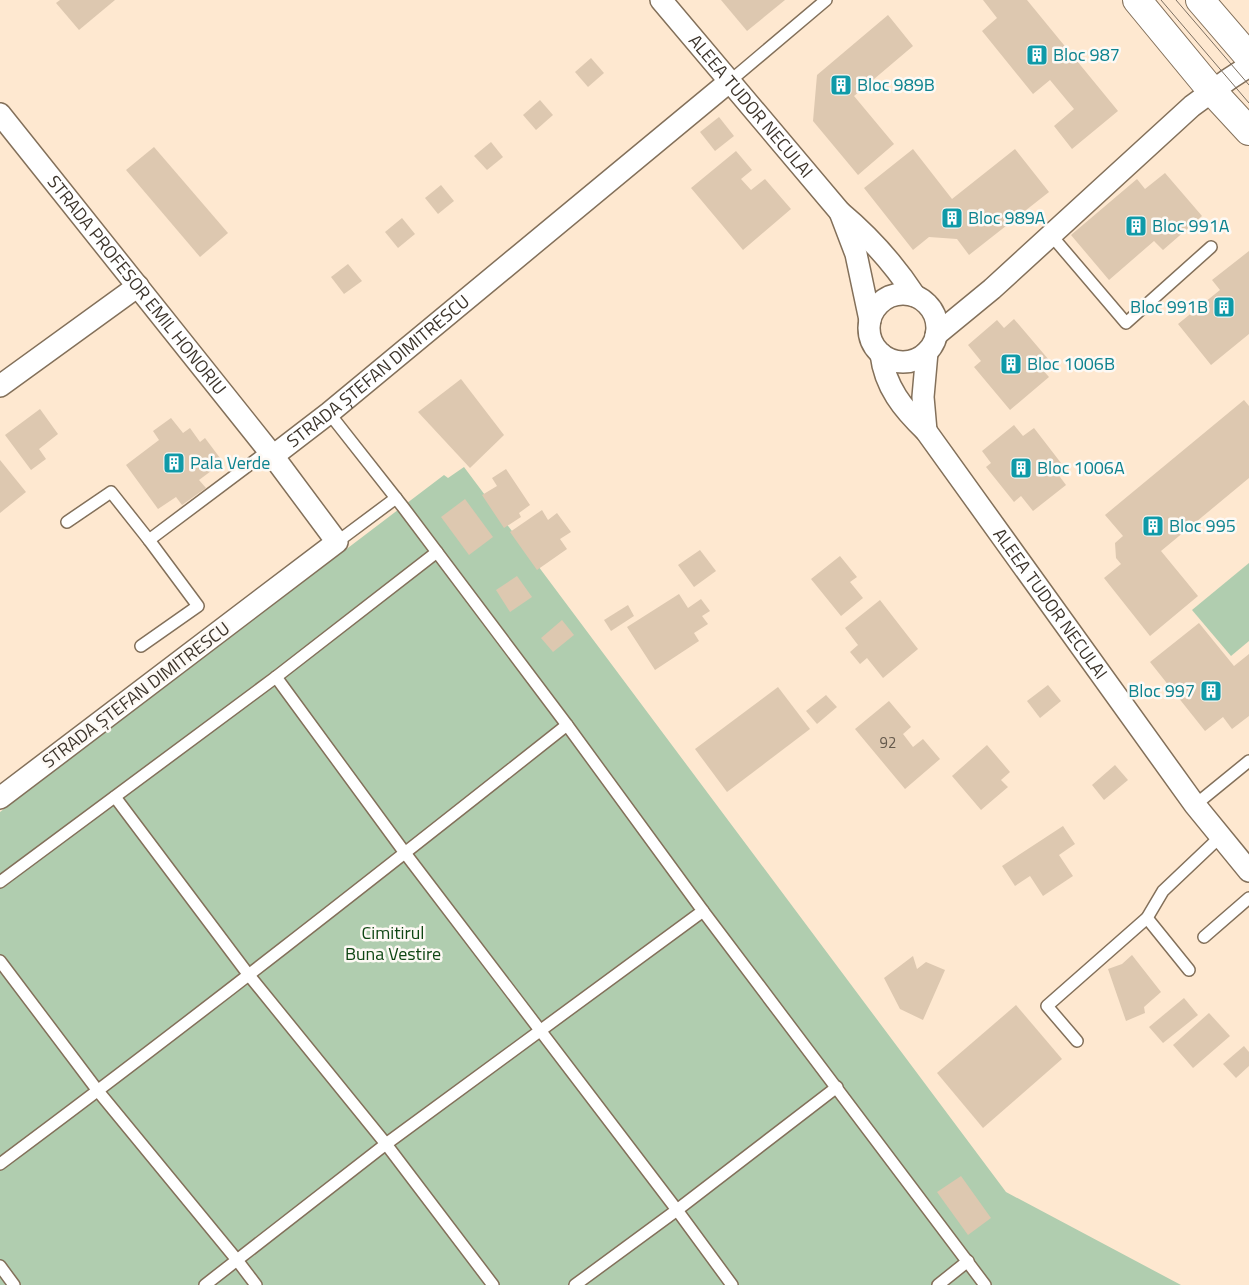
<svg xmlns="http://www.w3.org/2000/svg" width="1249" height="1285" font-family="'Titillium Web',sans-serif">
	<rect width="100%" height="100%" fill="#fee8d0"/>
	<g fill="#b0cdaf">
		<polygon points="464,467 1006,1192 1181,1285 0,1285 0,812 444,475 448,478"/>
		<polygon points="1249,563 1249,641 1231,656 1192,610"/>
	</g>
	<g fill="#ddc8b0">
		<polygon points="60,0 115,0 79,30 56,3"/>
		<polygon points="721,0 785,0 747,31"/>
		<polygon points="983,0 1027,0 1118,111 1072,149 1054,126 1074,109 1050,80 1033,94 982,31 997,18"/>
		<polygon points="888,15 913,46 854,96 894,144 858,175 813,121 817,75"/>
		<polygon points="591,58 604,73 588,87 575,72"/>
		<polygon points="540,100 553,115 536,130 523,115"/>
		<polygon points="719,117 734,136 715,151 700,132"/>
		<polygon points="491,142 503,157 487,170 474,156"/>
		<polygon points="154,147 228,233 200,257 126,170"/>
		<polygon points="913,149 952,199 1015,149 1049,192 969,255 957,239 929,237 913,250 864,188"/>
		<polygon points="736,151 752,170 741,179 751,190 765,179 791,209 743,250 691,188"/>
		<polygon points="1165,173 1202,216 1163,250 1154,241 1109,280 1071,235 1137,179 1145,189"/>
		<polygon points="441,185 454,201 438,214 425,198"/>
		<polygon points="402,218 415,234 398,248 385,232"/>
		<polygon points="1249,251 1249,334 1211,365 1178,324 1220,290 1212,280"/>
		<polygon points="348,264 362,281 344,294 331,277"/>
		<polygon points="1014,319 1049,360 1041,368 1049,377 1010,410 974,367 981,361 968,345 997,320 1004,328"/>
		<polygon points="461,379 504,435 470,468 418,412"/>
		<polygon points="1244,400 1249,406 1249,478 1161,551 1198,596 1150,636 1104,578 1121,564 1116,558 1115,543 1123,536 1105,515"/>
		<polygon points="40,409 58,434 39,449 46,459 31,470 5,435"/>
		<polygon points="171,418 183,433 190,428 200,442 205,438 223,462 199,480 206,488 182,505 176,497 158,509 126,465 159,440 153,431"/>
		<polygon points="1014,425 1023,436 1034,428 1061,463 1054,469 1066,485 1033,511 1021,496 1014,502 986,467 991,463 982,451"/>
		<polygon points="0,460 26,492 0,513"/>
		<polygon points="506,469 530,505 519,513 521,517 504,528 482,495 497,486 492,478"/>
		<polygon points="465,499 493,537 469,555 441,517"/>
		<polygon points="542,510 548,520 557,513 571,532 560,539 567,549 537,570 510,532"/>
		<polygon points="700,550 716,571 694,587 678,565"/>
		<polygon points="840,556 857,577 850,582 863,598 841,616 811,579"/>
		<polygon points="517,576 532,597 510,612 496,590"/>
		<polygon points="679,594 688,608 701,599 710,611 702,616 708,624 694,633 699,641 655,670 627,627"/>
		<polygon points="880,600 918,649 883,678 867,658 860,664 850,652 858,645 845,628"/>
		<polygon points="628,605 634,616 611,631 604,620"/>
		<polygon points="562,620 574,635 553,652 541,638"/>
		<polygon points="1199,623 1234,666 1249,654 1249,716 1232,729 1223,717 1205,731 1150,662"/>
		<polygon points="1048,685 1061,701 1040,718 1027,701"/>
		<polygon points="778,687 810,729 727,792 695,749"/>
		<polygon points="826,695 837,707 817,724 806,711"/>
		<polygon points="889,701 911,727 903,734 913,747 923,739 940,759 905,789 855,729"/>
		<polygon points="987,745 1010,772 1001,780 1008,787 981,810 952,776"/>
		<polygon points="1115,765 1128,780 1104,800 1092,785"/>
		<polygon points="1063,826 1075,844 1059,855 1073,876 1043,896 1030,876 1015,886 1002,866"/>
		<polygon points="1132,955 1161,992 1144,1007 1145,1013 1126,1021 1108,969 1122,964"/>
		<polygon points="913,956 917,969 926,962 945,970 923,1020 900,1009 884,978"/>
		<polygon points="1184,998 1198,1015 1163,1043 1149,1027"/>
		<polygon points="1016,1005 1062,1059 983,1128 937,1073"/>
		<polygon points="1209,1013 1230,1036 1193,1068 1173,1045"/>
		<polygon points="1244,1046 1249,1052 1249,1066 1236,1078 1223,1064"/>
		<polygon points="961,1176 991,1218 968,1235 937,1192"/>
	</g>
	<g fill="none" stroke-linecap="round" stroke-linejoin="round">
		<g stroke="#83705a" stroke-width="14">
			<g id="lane">
				<polyline points="730,81 826,0"/>
				<polyline points="1051,235 1126,323 1211,247"/>
				<polyline points="67,522 111,492 149,540 198,606 141,646"/>
				<polyline points="149,540 269,450"/>
				<polyline points="337,542 396,498"/>
				<polyline points="276,677 405,853 677,1210 732,1285"/>
				<polyline points="115,797 248,974 386,1144 493,1285"/>
				<polyline points="1195,805 1249,761"/>
				<polyline points="0,882 276,677 437,552"/>
				<polyline points="703,911 985,1285"/>
				<polyline points="1147,918 1189,970"/>
				<polyline points="1204,937 1249,898"/>
				<polyline points="0,961 98,1091 237,1260 205,1285"/>
				<polyline points="1077,1041 1047,1006 1147,918 1163,891 1221,836"/>
				<path d="M0 1164C192 1021 380 873 567 725"/>
				<polyline points="0,1266 14,1285"/>
				<polyline points="256,1285 237,1260 386,1144 703,911 567,725 403,507 329,413"/>
				<polyline points="575,1285 677,1210 837,1087"/>
				<polyline points="938,1285 968,1261"/>
			</g>
		</g>
		<g stroke="#83705a" stroke-width="24">
			<g id="street">
				<path id="s1" d="M661 0 840 212C870 237 894 264 915 296"/>
				<path id="s2" d="M0 114 273 456 337 542 0 798"/>
				<polyline points="840,212 856,254 870,320"/>
				<circle cx="903" cy="328" r="34"/>
				<polyline points="936,335 992,289 1192,106 1229,79 1249,66"/>
				<path id="s3" d="M881 354C885 387 903 409 926 431L1195 805 1249 871"/>
				<polyline points="0,386 138,286"/>
				<polyline points="926,431 923,397 927,352"/>
				<path id="s4" d="M273 456 329 413 730 81"/>
			</g>
		</g>
		<g stroke="#83705a" stroke-width="30">
			<g id="secondary">
				<polyline points="1137,0 1212,91 1249,131"/>
				<polyline points="1200,0 1249,57"/>
			</g>
		</g>
		<use href="#lane" stroke="#fff" stroke-width="11"/>
		<use href="#street" stroke="#fff" stroke-width="21"/>
		<use href="#secondary" stroke="#fff" stroke-width="28"/>
		<g stroke="#7c6f61" stroke-width="1">
			<polyline points="1161,0 1249,103"/>
			<polyline points="1176,0 1249,85"/>
		</g>
	</g>
	<defs>
		<g id="building-square" transform="scale(1.125)"><rect x="-9" y="-9" width="18" height="18" rx="4" fill="#0f9aa8" stroke="#fdf9f4"/><path d="M-4-6H4V6H1V3H-1V6H-4ZM-2.5-4.3h1.7v1.8h-1.7ZM.8-4.3h1.7v1.8H.8ZM-2.5-1h1.7V.8h-1.7ZM.8-1h1.7V.8H.8Z" fill="#fff"/></g>
	</defs>
	<g fill-rule="evenodd">
		<use href="#building-square" x="1037" y="55"/>
		<use href="#building-square" x="841" y="85"/>
		<use href="#building-square" x="952" y="218"/>
		<use href="#building-square" x="1136" y="226"/>
		<use href="#building-square" x="1224" y="307"/>
		<use href="#building-square" x="1011" y="364"/>
		<use href="#building-square" x="174" y="463"/>
		<use href="#building-square" x="1021" y="468"/>
		<use href="#building-square" x="1153" y="526"/>
		<use href="#building-square" x="1211" y="691"/>
	</g>
	<g text-anchor="middle" stroke-width="5" stroke-linejoin="round" paint-order="stroke">
		<g font-size="15" fill="#64594c">
			<text x="888" y="748">92</text>
		</g>
		<g font-size="18" fill="#0d838f" stroke="#fdf9f4" text-anchor="start">
			<text x="1053" y="61">Bloc 987</text>
			<text x="857" y="91">Bloc 989B</text>
			<text x="968" y="224">Bloc 989A</text>
			<text x="1152" y="232">Bloc 991A</text>
			<text x="1208" y="313" text-anchor="end">Bloc 991B</text>
			<text x="1027" y="370">Bloc 1006B</text>
			<text x="190" y="469">Pala Verde</text>
			<text x="1037" y="474">Bloc 1006A</text>
			<text x="1169" y="532">Bloc 995</text>
			<text x="1195" y="697" text-anchor="end">Bloc 997</text>
		</g>
		<g font-size="18" fill="#3c342b" stroke="#fdf9f4">
			<text dy="6" stroke="none"><textPath href="#s1" startOffset="139">ALEEA TUDOR NECULAI</textPath></text>
			<text dy="6" stroke="none"><textPath href="#s2" startOffset="219">STRADA PROFESOR EMIL HONORIU</textPath></text>
			<text dy="6" stroke="none"><textPath href="#s4" startOffset="135">STRADA ȘTEFAN DIMITRESCU</textPath></text>
			<text dy="6" stroke="none"><textPath href="#s3" startOffset="304">ALEEA TUDOR NECULAI</textPath></text>
			<text transform="translate(136 695) rotate(-37)" y="6">STRADA ȘTEFAN DIMITRESCU</text>
		</g>
		<g font-size="18" fill="#0f4613" stroke="#fdf9f4">
			<text x="393" y="939">Cimitirul<tspan x="393" dy="21">Buna Vestire</tspan></text>
		</g>
	</g>
</svg>
